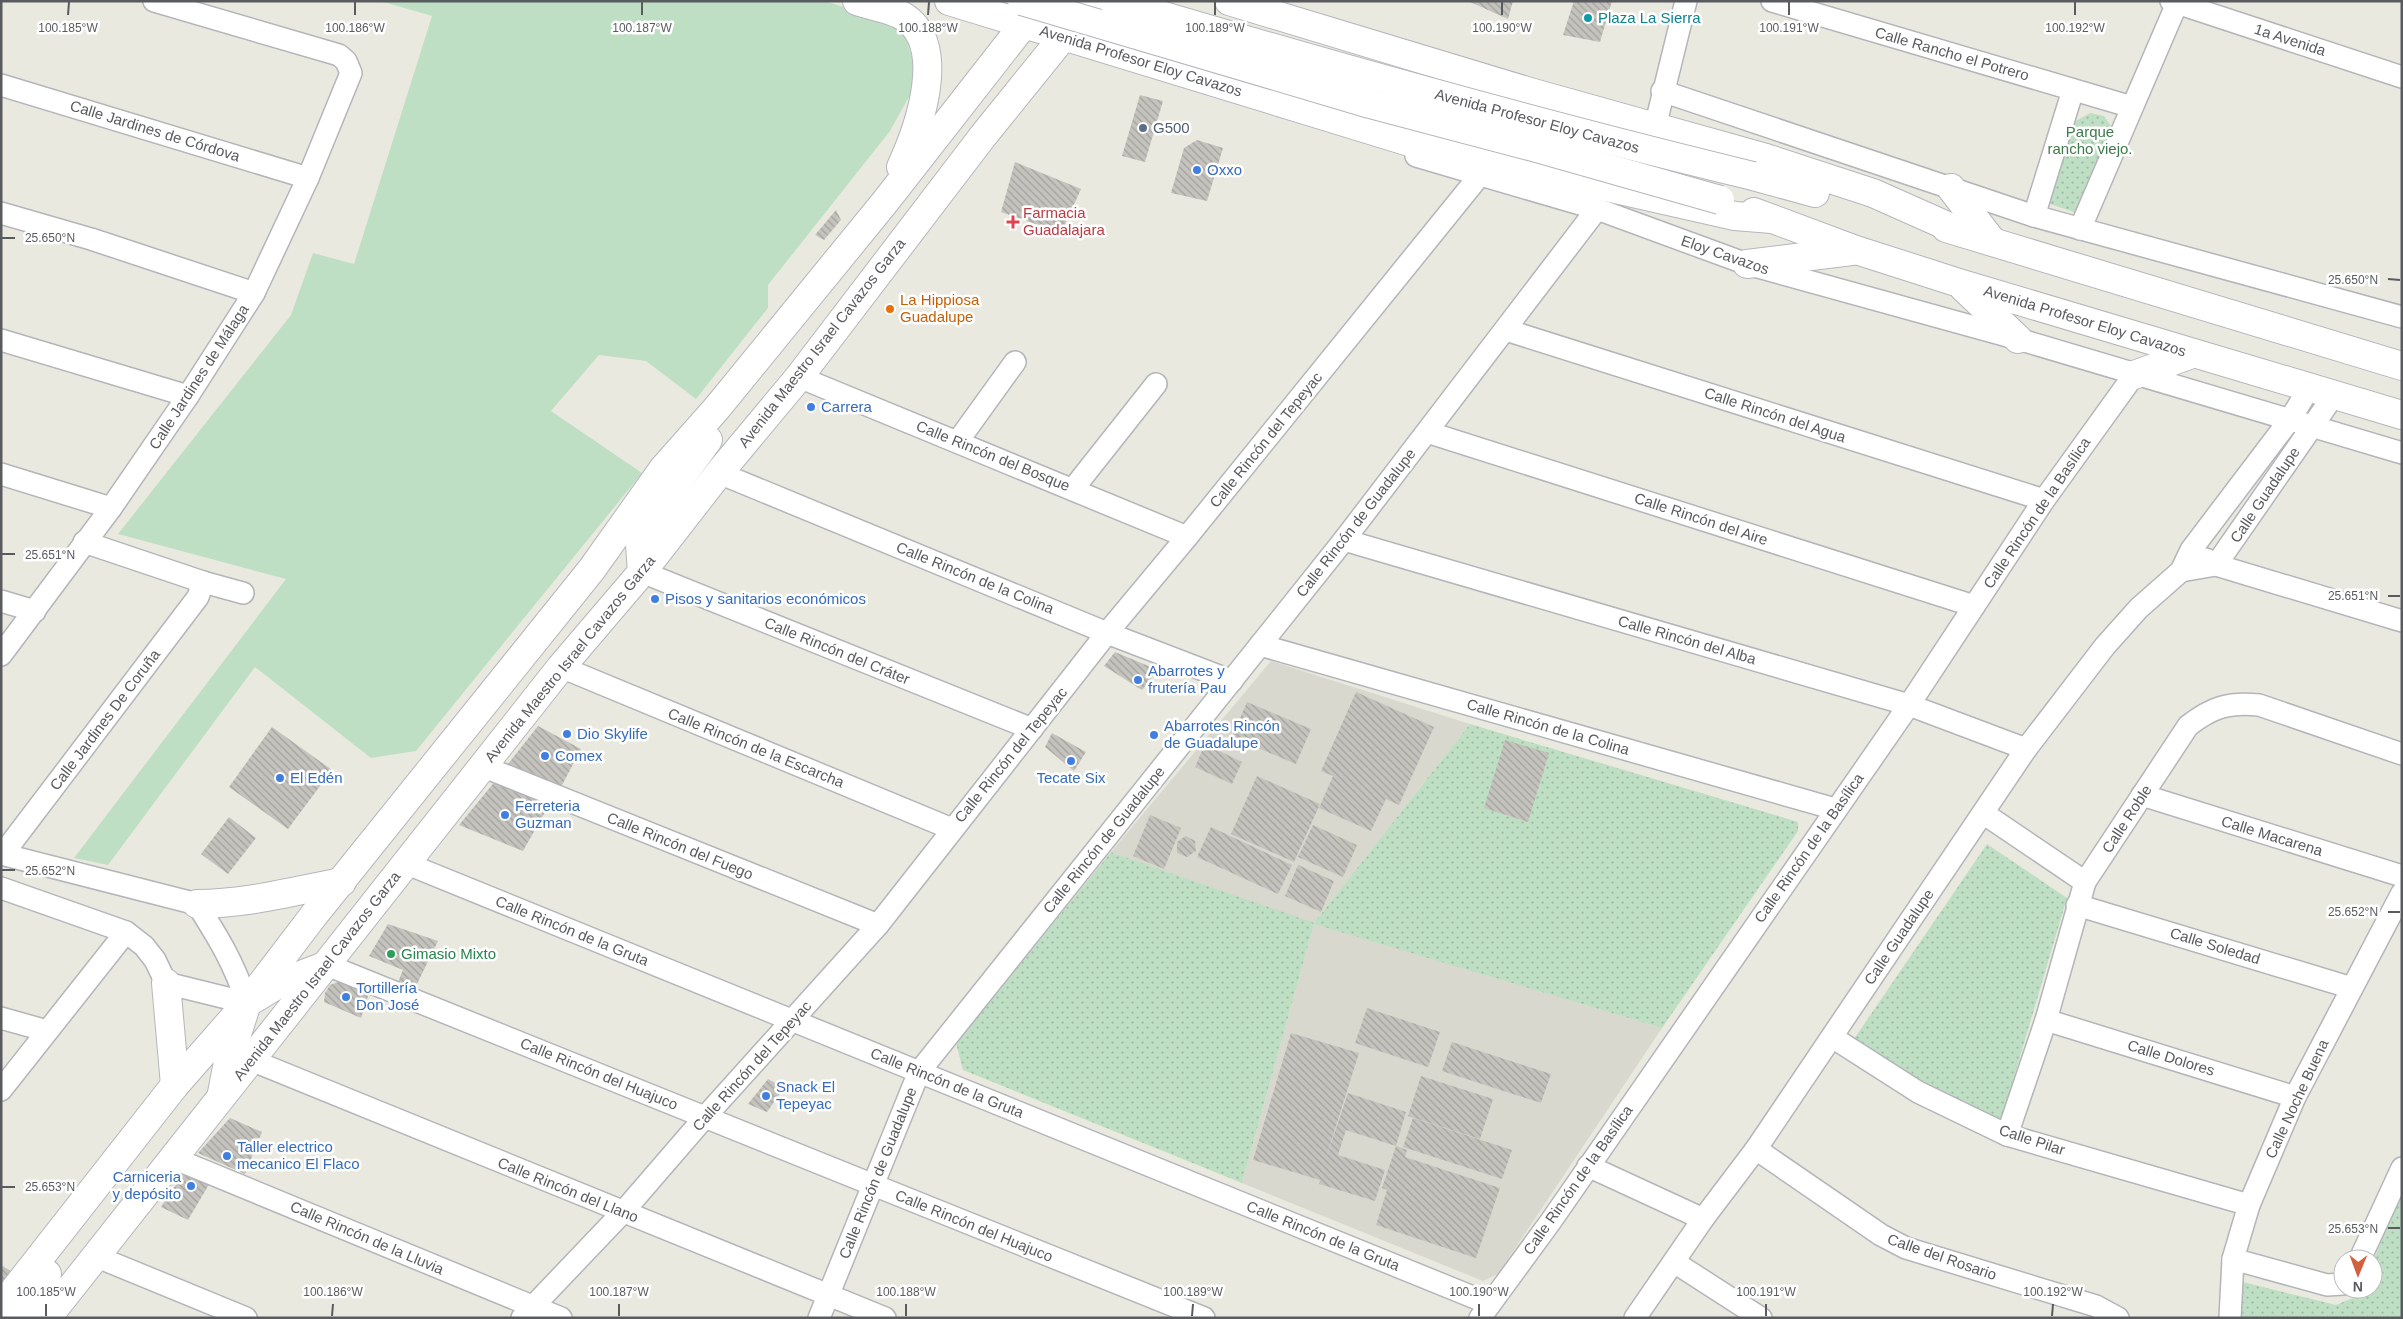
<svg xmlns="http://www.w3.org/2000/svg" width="2403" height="1319" font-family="Helvetica,sans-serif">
	<defs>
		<pattern id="park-dots" width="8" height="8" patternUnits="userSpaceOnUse" patternTransform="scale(1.25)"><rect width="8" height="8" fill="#bfdfc4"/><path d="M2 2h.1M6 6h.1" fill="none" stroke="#9eb8a2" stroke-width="1.8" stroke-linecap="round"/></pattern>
		<pattern id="building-back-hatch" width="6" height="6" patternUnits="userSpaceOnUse" patternTransform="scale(1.25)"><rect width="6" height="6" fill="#c5c3bd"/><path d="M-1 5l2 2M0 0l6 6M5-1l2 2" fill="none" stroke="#a3a19d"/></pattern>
	</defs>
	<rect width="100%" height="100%" fill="#eae9e0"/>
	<polygon fill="#d9d8cf" points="1271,661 1470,724 1314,923 1662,1028 1498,1274 1483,1281 1242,1183 1314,924 1111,852"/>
	<polygon fill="#bfdfc4" points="380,1 825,1 893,23 905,36 914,63 911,93 890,131 768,285 768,308 696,399 646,361 599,355 551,411 642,473 416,751 371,758 255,667 108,865 74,858 286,579 118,534 291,315 313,253 354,264 432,16"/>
	<g fill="url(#park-dots)">
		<polygon points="2090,113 2104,116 2111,126 2113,141 2080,214 2044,202 2074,122"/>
		<polygon points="1470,724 1798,822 1798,831 1662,1028 1314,924 1242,1183 963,1070 956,1043 1111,852 1314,923"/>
		<polygon points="1987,844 2067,898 2001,1121 1958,1104 1854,1039"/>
		<polygon points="2402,1190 2402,1318 2241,1318 2243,1282 2336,1305 2360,1295 2362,1289 2373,1289 2373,1262"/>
	</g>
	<g fill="url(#building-back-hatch)">
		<polygon points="1468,1 1513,1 1508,19"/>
		<polygon points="1574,1 1612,1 1600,42 1563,35"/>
		<polygon points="1140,95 1163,101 1145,162 1122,156"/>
		<polygon points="1197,140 1223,148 1207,201 1171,193 1184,148"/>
		<polygon points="1015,162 1081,189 1061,233 1001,212"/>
		<polygon points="836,210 841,220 824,240 815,235"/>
		<polygon points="1115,652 1158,670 1142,690 1104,666"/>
		<polygon points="1356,692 1434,727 1399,805 1386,799 1371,831 1319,808 1333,776 1321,771"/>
		<polygon points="1247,702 1311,729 1296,764 1232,737"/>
		<polygon points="538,726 581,749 559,791 508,764"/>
		<polygon points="272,727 332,770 288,829 229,787"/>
		<polygon points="1052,733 1086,752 1074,771 1045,747"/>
		<polygon points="1505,740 1549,753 1528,822 1484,808"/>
		<polygon points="1205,744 1242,762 1232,784 1195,767"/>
		<polygon points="1257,776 1320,804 1294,862 1231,834"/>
		<polygon points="497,779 549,805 523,851 459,825"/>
		<polygon points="1150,815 1181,828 1164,869 1133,856"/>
		<polygon points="229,817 256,838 228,874 201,854"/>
		<polygon points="1313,825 1357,845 1343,877 1298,857"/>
		<polygon points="1211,827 1292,865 1278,894 1197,857"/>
		<polygon points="1186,836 1195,841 1196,851 1187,857 1177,853 1177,842"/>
		<polygon points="1298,865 1334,881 1321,912 1285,896"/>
		<polygon points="388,924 438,941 415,988 398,982 403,970 369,956"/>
		<polygon points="338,982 346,983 369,993 361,1018 324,1002 325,993 330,985"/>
		<polygon points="1367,1008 1440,1032 1428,1067 1355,1043"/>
		<polygon points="1291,1033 1359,1053 1325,1161 1348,1093 1406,1112 1396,1146 1346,1130 1338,1155 1385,1170 1375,1201 1319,1184 1320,1180 1253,1160"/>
		<polygon points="1452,1042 1551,1074 1541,1103 1442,1071"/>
		<polygon points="1421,1076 1493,1099 1480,1139 1408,1116"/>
		<polygon points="768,1079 784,1088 767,1112 748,1104"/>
		<polygon points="230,1118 262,1132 245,1174 198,1153"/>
		<polygon points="1413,1118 1512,1150 1502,1179 1403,1147"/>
		<polygon points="1396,1146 1407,1150 1405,1157 1500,1188 1476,1258 1376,1225 1387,1190 1382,1188"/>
		<polygon points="186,1170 211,1181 188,1220 161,1207"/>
		<polygon points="1,1265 14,1273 1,1289"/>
	</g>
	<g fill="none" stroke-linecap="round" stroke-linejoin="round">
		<g stroke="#b3b5b9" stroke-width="24">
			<g id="minor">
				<polyline points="1772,1 2132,107"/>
				<polyline points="2171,1 2402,77"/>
				<polyline points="1,85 308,178"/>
				<polyline points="1662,91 2034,216 2402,317"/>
				<polyline points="1655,127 1686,1"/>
				<polyline points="1416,156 1597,209 1747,264 2018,339 2402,453"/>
				<polyline points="1,213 91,239 254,293"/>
				<polyline points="2034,216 2073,90"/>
				<polyline points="2080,229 2178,1"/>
				<polyline points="1506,330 2044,500"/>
				<polyline points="1,340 188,396"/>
				<polyline points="799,377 1187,537"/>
				<polyline points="1427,432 1974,606"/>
				<polyline points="958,441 1015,362"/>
				<polyline points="719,473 1107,633 1232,681"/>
				<polyline points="1,474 111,508"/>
				<polyline points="1073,489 1156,384"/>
				<polyline points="1344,540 1909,705 2026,749"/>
				<polyline points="84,542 203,582 243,593"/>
				<polyline points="2206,559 2216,565 2402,621"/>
				<polyline points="2181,571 2216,565 2334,395"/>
				<polyline points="642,572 1032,729"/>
				<polyline points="1,601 35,611"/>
				<polyline points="1260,645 1835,809"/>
				<polyline points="1,655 111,508 188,396 254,293 308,178 351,73 346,61 339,55 154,1"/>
				<polyline points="561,667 952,829"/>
				<polyline points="482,766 878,925"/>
				<polyline points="2142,795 2402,876"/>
				<polyline points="1983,813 2085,882"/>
				<path d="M1 854 197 904C219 939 234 963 247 1003"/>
				<polyline points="3,854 198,597 203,582"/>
				<polyline points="405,863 1490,1304"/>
				<polyline points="1,888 126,932 144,946 155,960 166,983 247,1003"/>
				<polyline points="2077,905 2352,988"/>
				<polyline points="327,965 1204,1318"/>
				<polyline points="1,1018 47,1031"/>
				<polyline points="2046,1020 2295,1097"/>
				<polyline points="1832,1037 1918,1092 2007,1135 2249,1205"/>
				<polyline points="251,1060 885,1318"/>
				<polyline points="1,1090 126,932"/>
				<path d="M2007 1135 2046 1020 2085 882 2188 726C2212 707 2229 702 2259 705L2402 754"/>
				<polyline points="1756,1149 1881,1235 1906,1248 2096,1306 2118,1318"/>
				<polyline points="173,1158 561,1318"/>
				<polyline points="1588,1166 1703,1219"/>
				<polyline points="95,1256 246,1318"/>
				<polyline points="2233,1259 2327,1285 2343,1284"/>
				<polyline points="2360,1259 2402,1168"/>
				<polyline points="1674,1262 1761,1318"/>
				<polyline points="522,1318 623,1212 705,1117 878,925 1107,633 1187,537 1480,175"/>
				<polyline points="819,1318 919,1072 1344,540 1597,209"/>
				<polyline points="1480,1318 1551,1221 1909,705 2044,500 2134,375"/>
				<polyline points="1635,1318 1703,1219 1756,1149 2026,749 2105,646 2139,608 2181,571 2191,550 2291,418 2309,388"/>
				<polyline points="2230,1318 2233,1259 2249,1205 2295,1097 2402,893"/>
			</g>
		</g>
		<g stroke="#b4b6bb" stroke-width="30">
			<g id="secondary">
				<path d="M857 1C870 6 888 8 901 15 950 42 919 128 901 167"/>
				<polyline points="949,1 1416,144 1735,216 1772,219"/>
				<polyline points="1229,1 1530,92 1766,158 1873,193 1963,233"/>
				<polyline points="1753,176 1815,193"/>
				<polyline points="1951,188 1992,241"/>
				<polyline points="1754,212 1856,250 1959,283 2402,415"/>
				<polyline points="1946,228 2402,366"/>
				<polyline points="1747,264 1852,251"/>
				<polyline points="1964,288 2018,339"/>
				<polyline points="2134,375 2192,354"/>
				<polyline points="642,572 640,545 651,518 708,440"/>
				<path d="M197 904C247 904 293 891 342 882"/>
				<polyline points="166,983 175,1085"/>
				<polyline points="222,1093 228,1062 247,1003 280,983 327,965"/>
				<polyline points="1,1307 175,1085 247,1003 314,915 592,569 663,469 717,408 885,202 1042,1"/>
				<polyline points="19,1318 47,1274"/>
				<polyline points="47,1318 561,667 642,572 719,473 799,377 983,136 1092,1"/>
			</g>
		</g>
		<use href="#minor" stroke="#fff" stroke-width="21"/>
		<use href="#secondary" stroke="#fff" stroke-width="28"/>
		<g stroke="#b4b6bb" stroke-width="30" stroke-linecap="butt">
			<g id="secondary-bridge">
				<polyline points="1022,1 1370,104 1533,147 1720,200"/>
				<path d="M1113 1C1325 64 1538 124 1753 176"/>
			</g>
		</g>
		<use href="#secondary-bridge" stroke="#fff" stroke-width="28"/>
	</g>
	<path fill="none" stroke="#595b5f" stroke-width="2" d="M68 15 69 2M355 15V2M642 15V2M928 15 929 2M1215 15V2M1502 15V2M1789 15V2M2075 15V2M2 238H15M2388 279 2400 280M2 554H15M2388 596H2400M2 870H15M2388 912H2400M2 1187H15M2388 1228H2400M46 1316V1304M332 1316 333 1304M619 1316V1304M906 1316V1304M1192 1316 1193 1304M1479 1316V1304M1766 1316V1304M2052 1316 2053 1304"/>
	<circle fill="#0f9aa8" stroke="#fff" stroke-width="2" cx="1588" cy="18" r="5"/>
	<circle fill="#5c6f8a" stroke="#fff" stroke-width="2" cx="1143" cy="128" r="5"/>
	<g fill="#3f7fe0" stroke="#fff" stroke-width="2">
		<circle cx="1197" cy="170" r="5"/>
		<circle cx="811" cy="407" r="5"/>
		<circle cx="655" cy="599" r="5"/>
		<circle cx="1138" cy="680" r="5"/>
		<circle cx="567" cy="734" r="5"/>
		<circle cx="1154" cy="735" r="5"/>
		<circle cx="545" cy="756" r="5"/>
		<circle cx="1071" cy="761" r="5"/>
		<circle cx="280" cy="778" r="5"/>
		<circle cx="505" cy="815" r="5"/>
		<circle cx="346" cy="997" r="5"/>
		<circle cx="766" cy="1096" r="5"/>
		<circle cx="227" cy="1156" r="5"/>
		<circle cx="191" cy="1186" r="5"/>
	</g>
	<path fill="#e0444e" stroke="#fff" stroke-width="2" d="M1010.5 214.5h5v5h5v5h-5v5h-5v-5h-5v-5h5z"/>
	<circle fill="#e8710a" stroke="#fff" stroke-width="2" cx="890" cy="309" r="5"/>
	<circle fill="#2e9e5b" stroke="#fff" stroke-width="2" cx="391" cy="954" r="5"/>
	<g text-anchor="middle" stroke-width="5" stroke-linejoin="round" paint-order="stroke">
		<g font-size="15" fill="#0d838f" stroke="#fff" text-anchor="start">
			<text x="1598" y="23">Plaza La Sierra</text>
		</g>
		<g font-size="15" fill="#595b5f" stroke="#fff">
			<text transform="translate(2290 40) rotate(18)" y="5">1a Avenida</text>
			<text transform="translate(1952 54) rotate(16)" y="5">Calle Rancho el Potrero</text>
			<text transform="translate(1141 61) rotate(17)" y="5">Avenida Profesor Eloy Cavazos</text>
			<text transform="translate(1537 121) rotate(15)" y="5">Avenida Profesor Eloy Cavazos</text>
			<text transform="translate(155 131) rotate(17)" y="5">Calle Jardines de Córdova</text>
			<text transform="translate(1725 255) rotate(19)" y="5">Eloy Cavazos</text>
			<text transform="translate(2085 321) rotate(17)" y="5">Avenida Profesor Eloy Cavazos</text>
			<text transform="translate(822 343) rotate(-52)" y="5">Avenida Maestro Israel Cavazos Garza</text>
			<text transform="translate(199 377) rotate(-57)" y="5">Calle Jardines de Málaga</text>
			<text transform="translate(1775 415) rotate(18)" y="5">Calle Rincón del Agua</text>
			<text transform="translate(1266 440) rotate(-51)" y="5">Calle Rincón del Tepeyac</text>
			<text transform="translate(993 456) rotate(22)" y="5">Calle Rincón del Bosque</text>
			<text transform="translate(2265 495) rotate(-56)" y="5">Calle Guadalupe</text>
			<text transform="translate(2037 513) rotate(-56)" y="5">Calle Rincón de la Basílica</text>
			<text transform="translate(1701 519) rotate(18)" y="5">Calle Rincón del Aire</text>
			<text transform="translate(1356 523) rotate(-52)" y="5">Calle Rincón de Guadalupe</text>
			<text transform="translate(975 578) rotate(22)" y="5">Calle Rincón de la Colina</text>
			<text transform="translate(1687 640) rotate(16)" y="5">Calle Rincón del Alba</text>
			<text transform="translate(837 651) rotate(22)" y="5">Calle Rincón del Cráter</text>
			<text transform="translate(570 659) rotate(-51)" y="5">Avenida Maestro Israel Cavazos Garza</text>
			<text transform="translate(105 720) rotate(-53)" y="5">Calle Jardines De Coruña</text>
			<text transform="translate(1548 727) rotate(16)" y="5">Calle Rincón de la Colina</text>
			<text transform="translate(756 748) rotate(22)" y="5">Calle Rincón de la Escarcha</text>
			<text transform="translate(1011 755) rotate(-51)" y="5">Calle Rincón del Tepeyac</text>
			<text transform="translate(2127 819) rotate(-57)" y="5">Calle Roble</text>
			<text transform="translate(2272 836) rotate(17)" y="5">Calle Macarena</text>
			<text transform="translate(1104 840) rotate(-51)" y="5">Calle Rincón de Guadalupe</text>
			<text transform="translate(680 846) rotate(22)" y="5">Calle Rincón del Fuego</text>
			<text transform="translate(1809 848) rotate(-55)" y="5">Calle Rincón de la Basílica</text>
			<text transform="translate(572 931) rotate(22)" y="5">Calle Rincón de la Gruta</text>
			<text transform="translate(1899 937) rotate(-56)" y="5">Calle Guadalupe</text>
			<text transform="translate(2215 946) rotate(17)" y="5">Calle Soledad</text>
			<text transform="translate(317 976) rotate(-52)" y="5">Avenida Maestro Israel Cavazos Garza</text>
			<text transform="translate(2171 1058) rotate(17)" y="5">Calle Dolores</text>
			<text transform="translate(752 1066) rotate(-48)" y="5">Calle Rincón del Tepeyac</text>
			<text transform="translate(599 1074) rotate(22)" y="5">Calle Rincón del Huajuco</text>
			<text transform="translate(947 1083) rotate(22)" y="5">Calle Rincón de la Gruta</text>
			<text transform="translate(2297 1099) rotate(-65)" y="5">Calle Noche Buena</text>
			<text transform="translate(2032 1140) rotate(18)" y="5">Calle Pilar</text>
			<text transform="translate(878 1173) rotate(-68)" y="5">Calle Rincón de Guadalupe</text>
			<text transform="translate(1578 1180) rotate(-55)" y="5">Calle Rincón de la Basílica</text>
			<text transform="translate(568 1190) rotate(22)" y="5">Calle Rincón del Llano</text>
			<text transform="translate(974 1226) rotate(22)" y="5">Calle Rincón del Huajuco</text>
			<text transform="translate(1323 1236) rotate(22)" y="5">Calle Rincón de la Gruta</text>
			<text transform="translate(367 1238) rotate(23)" y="5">Calle Rincón de la Lluvia</text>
			<text transform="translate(1942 1257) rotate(19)" y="5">Calle del Rosario</text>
		</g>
		<g font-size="15" fill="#4e5e75" stroke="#fff" text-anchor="start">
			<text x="1153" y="133">G500</text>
		</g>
		<g font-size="15" fill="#3e7a4a" stroke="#fff">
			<text x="2090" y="137">Parque<tspan x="2090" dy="17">rancho viejo.</tspan></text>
		</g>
		<g font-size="15" fill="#366cbe" stroke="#fff" text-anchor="start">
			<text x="1207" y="175">Oxxo</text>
			<text x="821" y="412">Carrera</text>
			<text x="665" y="604">Pisos y sanitarios económicos</text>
			<text x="1148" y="676">Abarrotes y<tspan x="1148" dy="17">frutería Pau</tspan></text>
			<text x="1164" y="731">Abarrotes Rincón<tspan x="1164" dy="17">de Guadalupe</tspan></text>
			<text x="577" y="739">Dio Skylife</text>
			<text x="555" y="761">Comex</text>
			<text x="290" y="783">El Edén</text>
			<text x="1071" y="783" text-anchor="middle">Tecate Six</text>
			<text x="515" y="811">Ferreteria<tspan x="515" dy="17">Guzman</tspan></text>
			<text x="356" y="993">Tortillería<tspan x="356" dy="17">Don José</tspan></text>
			<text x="776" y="1092">Snack El<tspan x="776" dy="17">Tepeyac</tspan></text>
			<text x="237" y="1152">Taller electrico<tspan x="237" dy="17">mecanico El Flaco</tspan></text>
			<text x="181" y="1182" text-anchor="end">Carniceria<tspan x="181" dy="17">y depósito</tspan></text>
		</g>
		<g font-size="15" fill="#be3a42" stroke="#fff" text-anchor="start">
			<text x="1023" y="218">Farmacia<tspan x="1023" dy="17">Guadalajara</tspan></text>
		</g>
		<g font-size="15" fill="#c56008" stroke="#fff" text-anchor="start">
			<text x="900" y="305">La Hippiosa<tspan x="900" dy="17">Guadalupe</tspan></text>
		</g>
		<g font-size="15" fill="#27864d" stroke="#fff" text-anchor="start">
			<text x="401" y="959">Gimasio Mixto</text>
		</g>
	</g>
	<g font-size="12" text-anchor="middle" fill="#595b5f" stroke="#fff" stroke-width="5" stroke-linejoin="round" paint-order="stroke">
		<text x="68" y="32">100.185°W</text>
		<text x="355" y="32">100.186°W</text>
		<text x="642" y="32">100.187°W</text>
		<text x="928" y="32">100.188°W</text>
		<text x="1215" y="32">100.189°W</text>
		<text x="1502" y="32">100.190°W</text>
		<text x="1789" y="32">100.191°W</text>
		<text x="2075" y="32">100.192°W</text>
		<text x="50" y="242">25.650°N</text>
		<text x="2353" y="284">25.650°N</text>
		<text x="50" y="559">25.651°N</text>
		<text x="2353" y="600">25.651°N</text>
		<text x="50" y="875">25.652°N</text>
		<text x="2353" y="916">25.652°N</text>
		<text x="50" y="1191">25.653°N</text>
		<text x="2353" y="1233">25.653°N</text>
		<text x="46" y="1296">100.185°W</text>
		<text x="333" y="1296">100.186°W</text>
		<text x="619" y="1296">100.187°W</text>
		<text x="906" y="1296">100.188°W</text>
		<text x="1193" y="1296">100.189°W</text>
		<text x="1479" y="1296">100.190°W</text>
		<text x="1766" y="1296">100.191°W</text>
		<text x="2053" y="1296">100.192°W</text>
	</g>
	<rect width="2403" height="1319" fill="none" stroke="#595b5f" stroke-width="5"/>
	<g transform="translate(2358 1274) rotate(181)"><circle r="24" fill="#ffffff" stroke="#bdbdbf"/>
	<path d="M0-4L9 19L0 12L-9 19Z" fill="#d1613f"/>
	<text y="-8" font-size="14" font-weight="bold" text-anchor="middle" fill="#595b5f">N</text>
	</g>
</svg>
